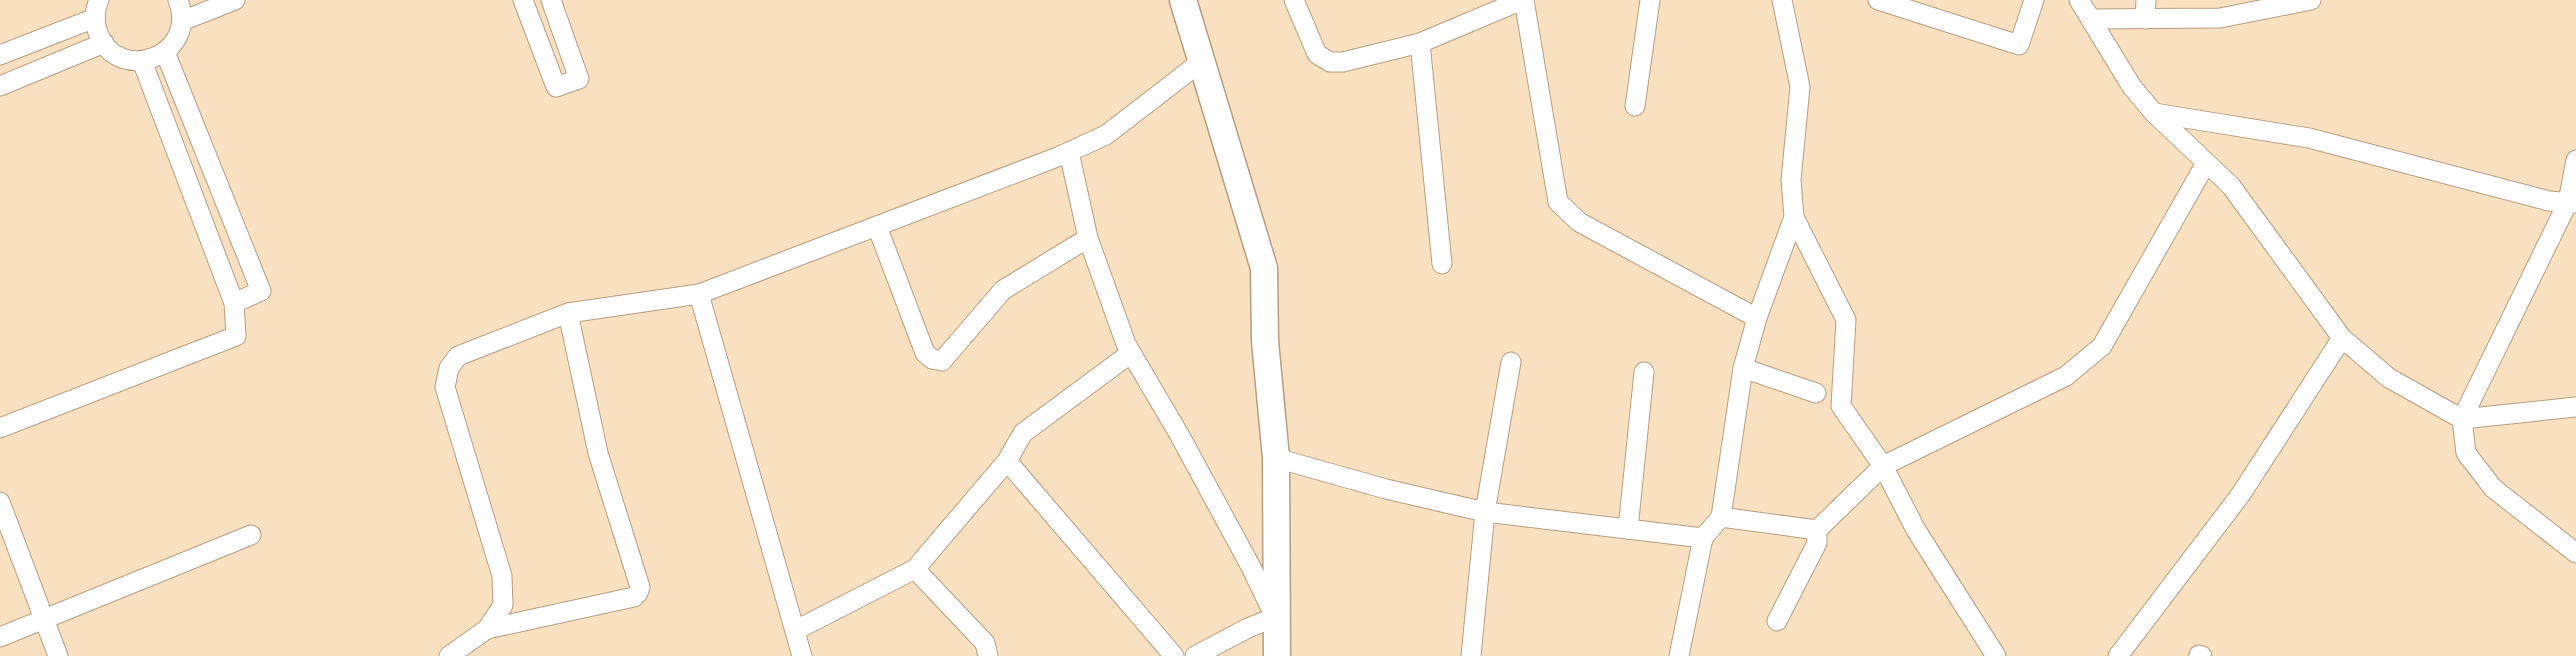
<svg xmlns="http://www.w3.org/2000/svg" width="2576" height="656" font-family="'Varela Round',sans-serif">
	<rect width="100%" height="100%" fill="#f9e0c1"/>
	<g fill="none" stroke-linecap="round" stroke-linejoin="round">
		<g stroke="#b69e80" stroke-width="21">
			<g id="street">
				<path d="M99 0C94 11 94 22 98 33 118 86 200 56 178 0"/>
				<polyline points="523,0 556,87 579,79 551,0"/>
				<polyline points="1294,0 1317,54 1330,62 1343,62 1420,43 1522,0"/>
				<polyline points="1524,0 1558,202 1579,222 1757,318"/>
				<polyline points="1782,0 1800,87 1791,180 1794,217 1846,320 1841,406 1883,466 1916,530 1996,656"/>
				<polyline points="1878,0 2019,45 2034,0"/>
				<polyline points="2079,0 2132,87 2154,113 2231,186 2342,338 2389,378 2462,419 2576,407"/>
				<polyline points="2091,19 2220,18 2311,0"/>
				<polyline points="2145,19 2146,0"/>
				<polyline points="182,21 235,0"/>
				<polyline points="1420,43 1442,264"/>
				<polyline points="165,52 261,291 234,303"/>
				<polyline points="0,55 95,18"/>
				<polyline points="0,86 104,43"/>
				<polyline points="1635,106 1650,0"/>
				<polyline points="2154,113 2309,138 2549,201 2576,203"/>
				<polyline points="1069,152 1088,238 1126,344 1180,436 1251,567 1275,617 1248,628 1195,656"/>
				<polyline points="2576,160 2568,202 2462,419 2466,453 2493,488 2576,553"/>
				<polyline points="877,226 925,353 932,359 942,361 1003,290 1088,238"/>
				<polyline points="699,294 802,656"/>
				<polyline points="1743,368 1816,393"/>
				<polyline points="0,428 236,336 234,303 142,61"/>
				<polyline points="1276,458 1386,489 1485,512 1703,538 1721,517 1817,530 1883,466 2066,376 2102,346 2206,163"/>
				<polyline points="1007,461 1174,656"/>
				<polyline points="0,502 58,656"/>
				<polyline points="1721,517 1743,368 1757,318 1794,217"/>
				<polyline points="1628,529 1644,372"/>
				<polyline points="915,569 985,643 988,656"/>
				<polyline points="1777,621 1817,543 1817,530"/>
				<polyline points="487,629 634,597 638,593 640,587 598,453 568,313"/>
				<polyline points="796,630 915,569 1007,461 1023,433 1131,353"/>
				<polyline points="0,637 251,535"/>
				<polyline points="2199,655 2202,656"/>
				<polyline points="449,656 487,629 503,605 502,576 445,387 449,368 458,356 568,313 699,294 1060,156 1106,135 1202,61"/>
				<polyline points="1471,656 1485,512 1511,362"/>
				<polyline points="1679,656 1703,538"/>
				<polyline points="2118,656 2241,494 2342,338"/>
			</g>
		</g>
		<g stroke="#b69e80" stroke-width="29">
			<polyline id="secondary" points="1183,0 1264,268 1265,341 1276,458 1277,656"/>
		</g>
		<use href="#street" stroke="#fff" stroke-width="19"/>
		<use href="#secondary" stroke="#fff" stroke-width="26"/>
	</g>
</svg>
